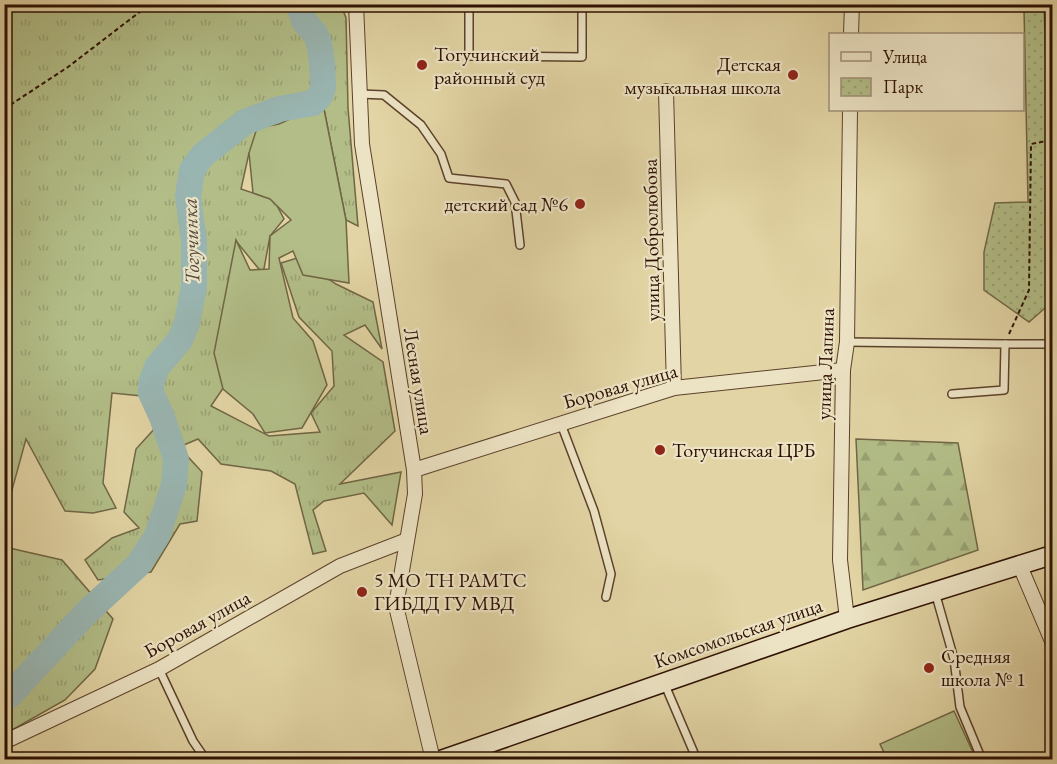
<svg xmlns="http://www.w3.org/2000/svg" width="1057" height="764" font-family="'EB Garamond',serif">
	<defs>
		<pattern id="grass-tufts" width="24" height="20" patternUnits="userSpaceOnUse" patternTransform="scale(1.5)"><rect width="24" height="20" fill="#b2bd87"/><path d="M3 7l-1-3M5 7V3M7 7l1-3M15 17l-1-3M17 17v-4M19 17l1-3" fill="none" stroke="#99a173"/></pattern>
		<pattern id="forest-firs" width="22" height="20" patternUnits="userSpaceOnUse" patternTransform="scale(1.5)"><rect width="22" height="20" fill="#b2bd87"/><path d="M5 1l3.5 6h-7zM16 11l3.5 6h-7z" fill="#99a173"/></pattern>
		<pattern id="park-dots" width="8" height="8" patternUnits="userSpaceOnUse" patternTransform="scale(1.5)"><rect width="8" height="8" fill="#b2bd87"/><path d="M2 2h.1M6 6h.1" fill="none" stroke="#99a173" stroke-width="1.8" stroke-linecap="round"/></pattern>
	</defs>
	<rect width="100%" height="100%" fill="#e2d4a4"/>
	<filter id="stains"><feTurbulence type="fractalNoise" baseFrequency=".00333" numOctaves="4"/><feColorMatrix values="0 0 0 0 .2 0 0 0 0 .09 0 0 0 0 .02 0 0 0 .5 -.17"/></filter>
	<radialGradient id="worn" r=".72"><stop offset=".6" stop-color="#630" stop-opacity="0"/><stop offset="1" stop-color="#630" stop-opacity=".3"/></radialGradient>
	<g fill="url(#grass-tufts)" stroke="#706645" stroke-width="1.5">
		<polygon points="5,5 341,5 346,18 348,108 358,226 346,220 323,104 249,153 241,189 274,200 284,219 270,236 263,274 236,241 232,375 211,406 269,436 320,432 311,413 334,386 332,351 299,317 281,263 297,258 336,284 373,302 382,349 365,325 344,335 383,362 395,431 340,484 401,472 392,525 364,493 324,501 313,510 326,551 313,554 295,484 271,471 221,464 198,439 179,447 202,472 197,521 180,524 151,572 98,580 85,560 112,538 139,528 124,512 136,449 156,427 142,396 112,393 103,483 116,508 93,513 65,511 26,439 9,501 5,502"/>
		<polygon points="5,547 62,560 113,619 95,669 65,700 5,734"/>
	</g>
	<polygon fill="url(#forest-firs)" stroke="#706645" stroke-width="1.5" points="856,439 958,443 978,550 863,590"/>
	<polygon fill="url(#park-dots)" stroke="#706645" stroke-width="1.5" points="1044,7 1046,61 1052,62 1052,302 1029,322 984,290 984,252 995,203 1028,202 1024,8"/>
	<g fill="#b2bd87" stroke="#706645" stroke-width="1.5">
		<polygon points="323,104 346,220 349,283 303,275 293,251 279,258 293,318 313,341 327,385 302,428 265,433 253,414 223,389 214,353 236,240 250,270 269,269 270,236 291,220 270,199 253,193 249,153 257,128 279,124"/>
		<polygon points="954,711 976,759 887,759 880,744"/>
	</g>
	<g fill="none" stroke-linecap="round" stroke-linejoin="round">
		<polyline stroke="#99b5b1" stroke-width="26" points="4,698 10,695 86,613 138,565 157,536 174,485 176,459 162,417 151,393 151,384 157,367 180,340 187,323 194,287 194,241 188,196 192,170 203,155 245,122 279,109 313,103 320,96 323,88 322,62 319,43 316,35 304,21 299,4"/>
		<g stroke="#5b412b" stroke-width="10">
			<g id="service">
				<polyline points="469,4 469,56 582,57 582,4"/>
				<polyline points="360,94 384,95 421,125 441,154 449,178 506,184 515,202 520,245"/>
				<polyline points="847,342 1005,344 1004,390 952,394"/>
				<polyline points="1005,344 1052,344"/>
				<polyline points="561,424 594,511 611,574 606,597"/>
				<polyline points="935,592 954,659 960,707 982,760"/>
				<polyline points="159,669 193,741 206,760"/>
				<polyline points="665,685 697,760"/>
			</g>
		</g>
		<g stroke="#5b412b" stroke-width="16">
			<g id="minor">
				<polyline points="356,4 362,144 414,470 415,494 396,606 433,760"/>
				<polyline points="851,34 852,4"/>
				<polyline points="666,91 674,388"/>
				<polyline points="414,470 674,388 843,370"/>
				<polyline points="1020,566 1052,641"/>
				<polyline points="847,619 840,560 843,370 847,342 850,110"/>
				<polyline points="4,742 159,669 340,566 407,540"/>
			</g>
		</g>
		<g stroke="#2e1003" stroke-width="21">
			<polyline id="secondary" points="441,760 847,619 1052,555"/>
		</g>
		<g stroke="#2e1003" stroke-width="2" stroke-dasharray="4.5 3" stroke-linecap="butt">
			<polyline points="4,109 68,67 150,4"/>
			<polyline points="1009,334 1029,290 1031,144 1052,140"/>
		</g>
		<use href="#service" stroke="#ece3c4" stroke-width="7"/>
		<use href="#minor" stroke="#ece3c4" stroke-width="14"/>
		<use href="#secondary" stroke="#ece3c4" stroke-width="18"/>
	</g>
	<g fill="#8f2418" stroke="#ece3c4" stroke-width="2">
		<circle cx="422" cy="65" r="6"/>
		<circle cx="793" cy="75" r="6"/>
		<circle cx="580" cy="204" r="6"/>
		<circle cx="660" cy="450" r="6"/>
		<circle cx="362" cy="592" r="6"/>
		<circle cx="929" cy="668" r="6"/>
	</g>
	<g text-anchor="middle" stroke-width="4.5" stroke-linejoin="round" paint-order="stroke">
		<g font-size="20" fill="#2e1003" stroke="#ece3c4" text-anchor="start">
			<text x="434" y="61">Тогучинский<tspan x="434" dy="23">районный суд</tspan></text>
			<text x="781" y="71" text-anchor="end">Детская<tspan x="781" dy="23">музыкальная школа</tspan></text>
			<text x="568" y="211" text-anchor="end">детский сад №6</text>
			<text x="672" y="457">Тогучинская ЦРБ</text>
			<text x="374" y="587">5 МО ТН РАМТС<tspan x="374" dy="23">ГИБДД ГУ МВД</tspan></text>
			<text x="941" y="663">Средняя<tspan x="941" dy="23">школа № 1</tspan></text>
		</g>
		<g font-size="20" fill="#2e1003" stroke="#ece3c4">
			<text transform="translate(651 240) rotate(-91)" y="7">улица Добролюбова</text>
			<text transform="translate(825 364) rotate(-88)" y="7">улица Лапина</text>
			<text transform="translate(419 381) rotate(81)" y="7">Лесная улица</text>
			<text transform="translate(620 386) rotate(-16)" y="7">Боровая улица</text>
			<text transform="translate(197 624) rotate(-29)" y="7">Боровая улица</text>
			<text transform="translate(738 633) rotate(-19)" y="7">Комсомольская улица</text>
		</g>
		<g font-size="21" font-style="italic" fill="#534a40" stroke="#ece3c4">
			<text transform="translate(191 241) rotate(-92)" y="7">Тогучинка</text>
		</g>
	</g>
	<rect width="1057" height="764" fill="none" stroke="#e2d4a4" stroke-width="24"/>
	<rect x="6" y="6" width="1045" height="752" fill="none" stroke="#2e1003" stroke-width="3"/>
	<rect x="12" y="12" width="1033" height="740" fill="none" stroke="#2e1003" stroke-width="1.5"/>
	<rect x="829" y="33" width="195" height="78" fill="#ece3c4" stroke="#a08f77" stroke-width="1.5"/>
	<rect x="841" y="52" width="30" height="9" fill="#ece3c4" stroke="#a08f77" stroke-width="1.5"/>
	<text x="883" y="63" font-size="18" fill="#2e1003">Улица</text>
	<rect x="841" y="78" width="30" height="18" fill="url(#park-dots)" stroke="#a08f77" stroke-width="1.5"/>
	<text x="883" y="93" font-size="18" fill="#2e1003">Парк</text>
	<rect width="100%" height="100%" filter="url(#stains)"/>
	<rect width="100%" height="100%" fill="url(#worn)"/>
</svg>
